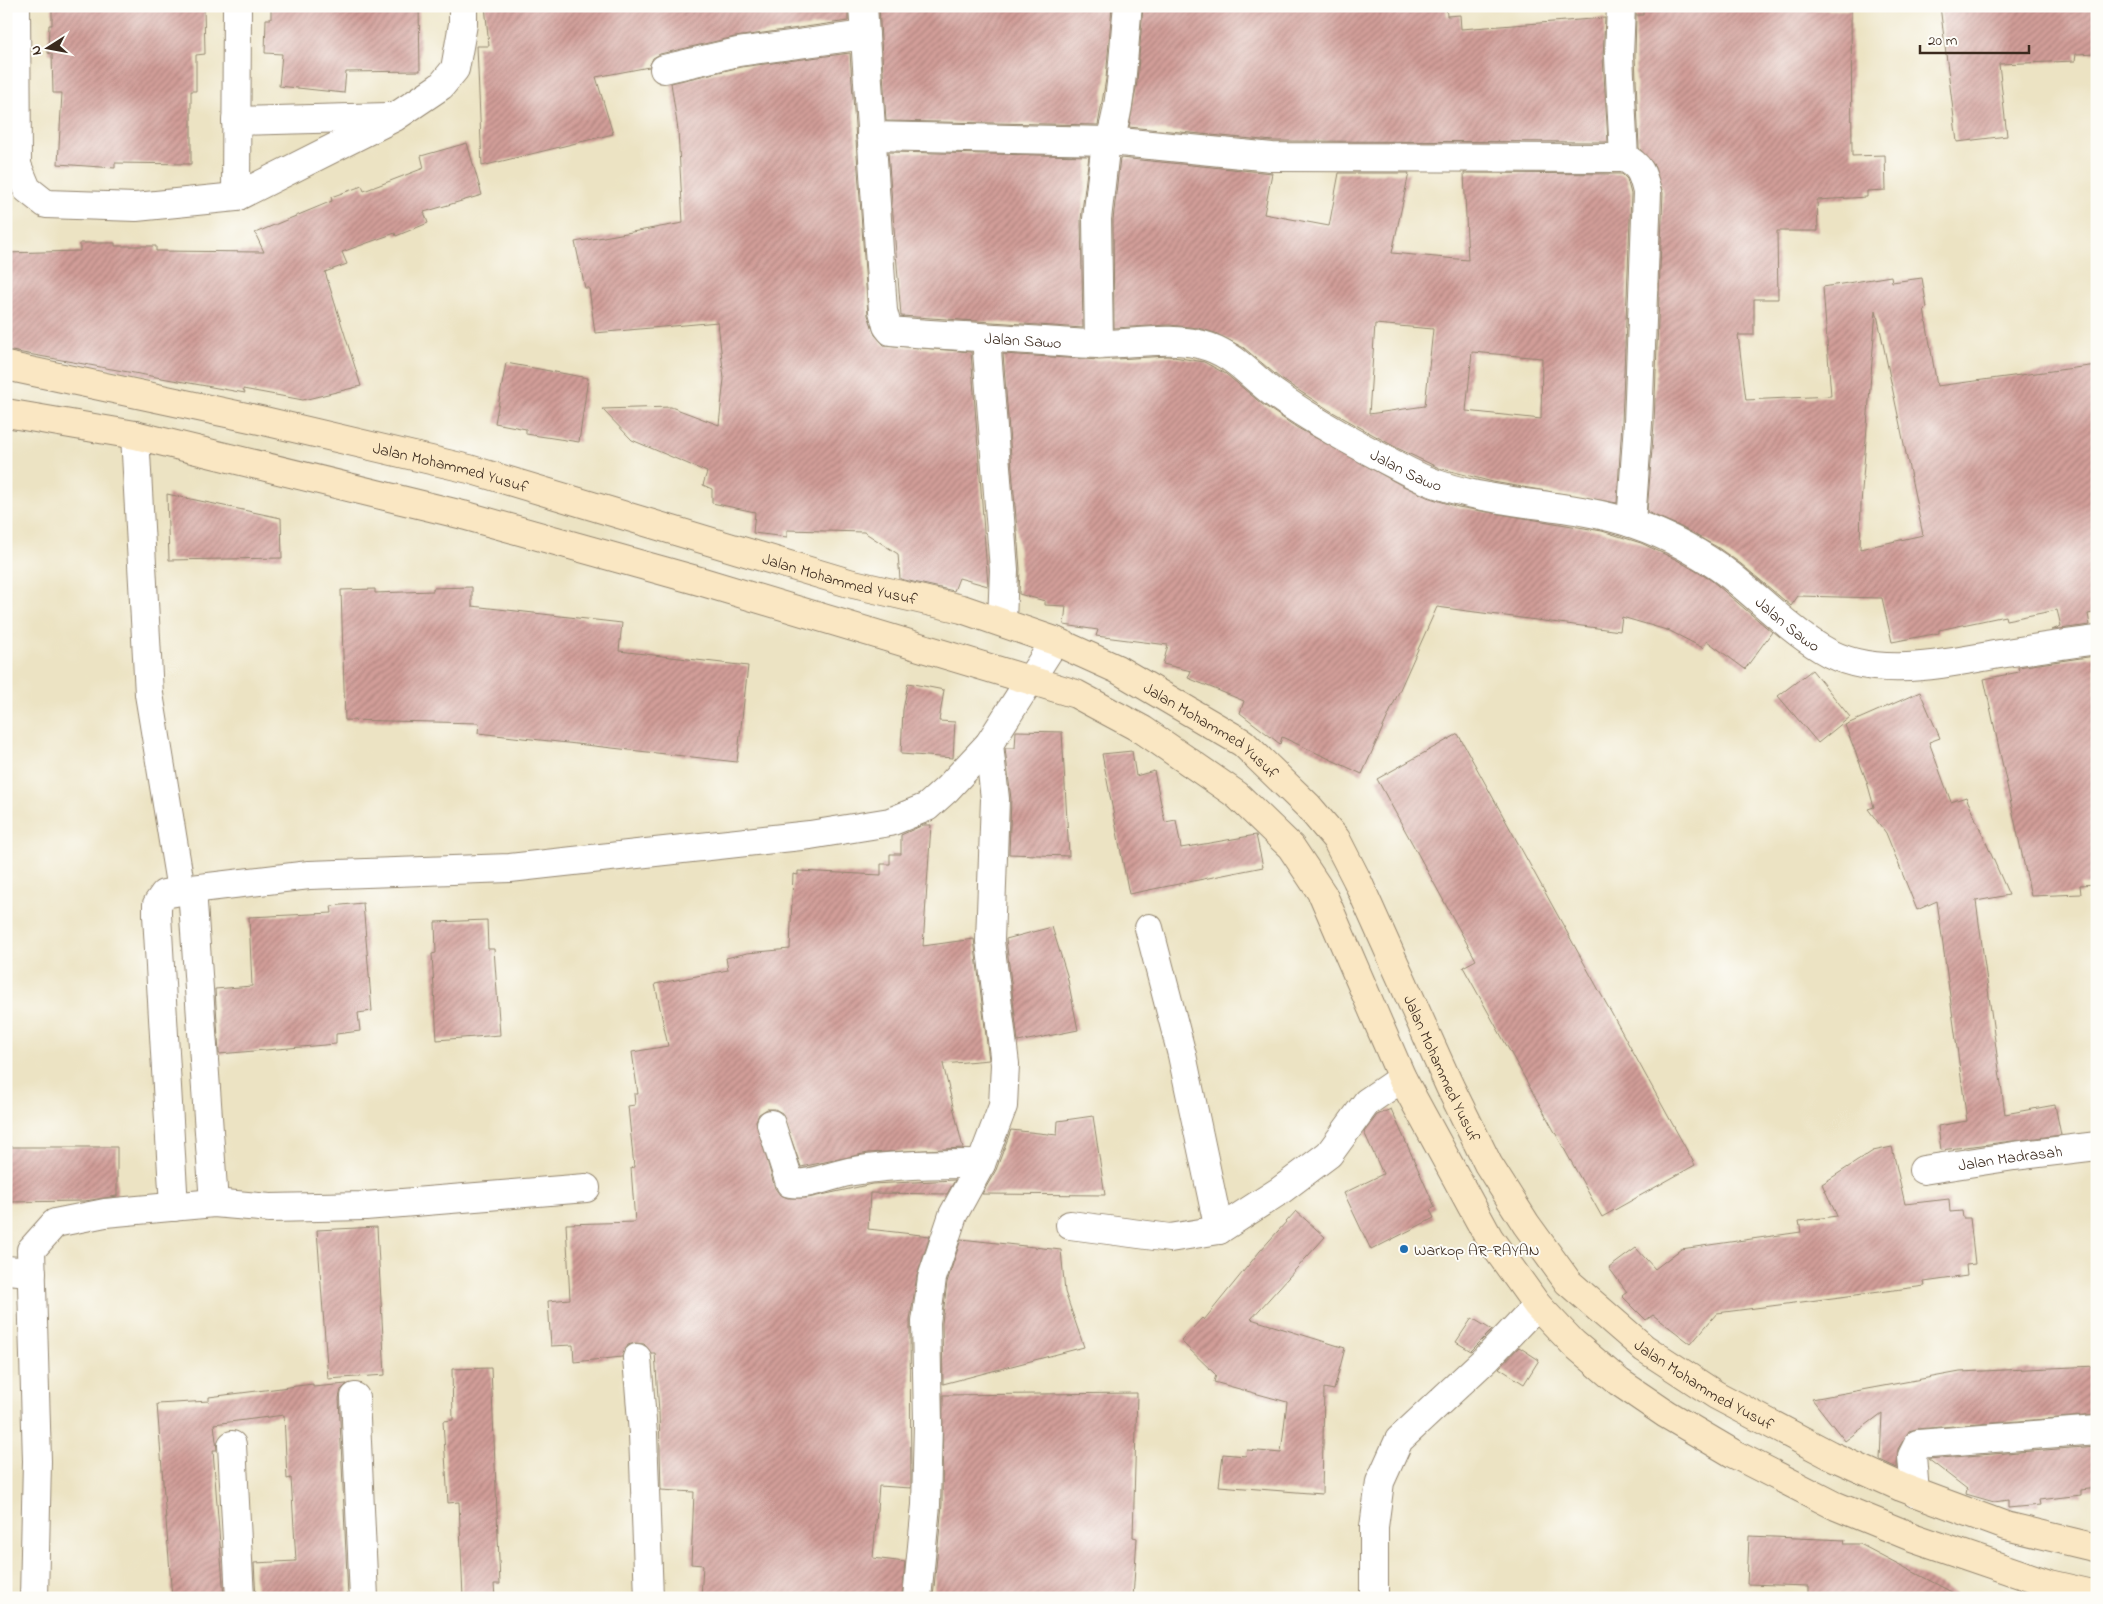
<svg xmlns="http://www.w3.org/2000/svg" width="2103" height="1604" font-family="'Indie Flower',sans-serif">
	<defs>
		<pattern id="building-hatch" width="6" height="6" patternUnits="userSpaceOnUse" patternTransform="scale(1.25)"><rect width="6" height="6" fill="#d29e99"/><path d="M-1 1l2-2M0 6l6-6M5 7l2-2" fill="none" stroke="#ac817c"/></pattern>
	</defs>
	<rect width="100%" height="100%" fill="#fdfcf7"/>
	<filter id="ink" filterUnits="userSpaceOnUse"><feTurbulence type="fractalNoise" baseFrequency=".02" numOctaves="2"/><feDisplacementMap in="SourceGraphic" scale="10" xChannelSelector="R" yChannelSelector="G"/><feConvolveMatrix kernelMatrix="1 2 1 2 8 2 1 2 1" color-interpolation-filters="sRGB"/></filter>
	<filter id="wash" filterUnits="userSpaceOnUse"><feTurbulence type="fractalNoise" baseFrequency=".0096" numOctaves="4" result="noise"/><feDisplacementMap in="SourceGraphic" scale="20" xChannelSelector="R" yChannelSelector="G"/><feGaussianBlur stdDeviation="1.12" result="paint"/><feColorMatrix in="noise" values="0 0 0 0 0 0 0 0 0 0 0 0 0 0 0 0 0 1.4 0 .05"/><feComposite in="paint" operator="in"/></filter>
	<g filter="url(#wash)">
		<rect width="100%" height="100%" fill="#ece3c3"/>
		<g id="blocks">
			<g fill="url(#building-hatch)" fill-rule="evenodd">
				<polygon points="52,6 204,6 205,54 196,55 196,91 191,91 191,164 115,163 115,168 58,164 62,93 53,93 52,54 48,53 49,25 52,25"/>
				<polygon points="271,6 419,6 420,71 346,72 344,93 279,86 282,54 265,53 266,19 271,19"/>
				<polygon points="485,6 848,6 848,21 735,37 660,54 653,58 649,67 596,77 613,134 482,166 477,46 489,46"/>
				<polygon points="879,6 1112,6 1106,79 1098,125 886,121"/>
				<polygon points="1143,6 1446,6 1447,16 1460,15 1461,29 1605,18 1603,57 1608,142 1273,141 1129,127 1137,82"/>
				<path d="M1643 6H1775V9L1851 10 1852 156 1885 155 1886 190 1867 191V197L1817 200 1818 231H1777L1778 299H1754V335H1738L1746 400 1831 396 1823 287 1891 276 1892 282 1922 278 1927 308 1924 309 1937 386 2097 365V612L2088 614 2090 625 2052 630 2061 626 2057 610 2006 620 2005 616 1939 630V633L1892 642 1882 598 1798 596 1791 606 1741 564 1717 547 1679 526 1647 512 1654 424 1663 193 1654 165 1639 148 1635 56 1636 15H1643ZM1876 310 1923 535 1860 549 1861 504Z"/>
				<polygon points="1940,6 2097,6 2097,53 2076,54 2075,61 1999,64 2007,136 1957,142"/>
				<polygon points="850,53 868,315 875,335 884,345 971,352 988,586 959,578 954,591 900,579 898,554 864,532 787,530 787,537 753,533 755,512 712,503 712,489 703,485 707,472 632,440 602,409 671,407 719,425 724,379 718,322 595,333 589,288 585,288 575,242 683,223 678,130 671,83 741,67"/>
				<polygon points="467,143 482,195 424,212 428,223 396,236 395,233 342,252 347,264 325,272 361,386 303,400 243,389 245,393 6,350 6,253 80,251 80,243 115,243 115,246 156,246 156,251 264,252 255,233 332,201 331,197 362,186 364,191 424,168 421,156"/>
				<polygon points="888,152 1089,156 1081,219 1083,328 901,316"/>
				<path d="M1120 158 1272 173 1264 214 1329 226 1339 173H1409L1392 253 1468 260 1464 173 1622 174 1627 179 1631 194 1622 422 1617 503 1493 482 1439 468 1397 448 1329 410 1281 379 1244 348 1215 333 1198 328 1169 325 1114 328 1113 220ZM1375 324 1433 329 1425 406 1369 414ZM1472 352 1542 358 1541 419 1466 411Z"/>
				<polygon points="1003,354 1099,360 1168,356 1204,362 1226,374 1262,404 1296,427 1401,485 1427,497 1458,507 1602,531 1641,543 1677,560 1711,580 1772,632 1745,669 1707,641 1703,648 1670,631 1622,617 1620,631 1437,607 1362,774 1282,737 1280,744 1240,713 1244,701 1188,678 1191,671 1163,664 1168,645 1096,636 1098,630 1064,625 1066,606 1045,605 1045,601 1019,594 1020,569"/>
				<polygon points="506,363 588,378 579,442 526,434 526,429 495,423"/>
				<polygon points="167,494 281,518 282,558 169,560"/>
				<polygon points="472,587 472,606 622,623 619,651 748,666 737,762 478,733 479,723 345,720 341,590 375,589 375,593 433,591 433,588"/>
				<polygon points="2095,656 2097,884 2080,885 2081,894 2031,896 1984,679 2019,672 2018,667"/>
				<polygon points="1812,670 1850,717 1818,743 1778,696"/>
				<polygon points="908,683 944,690 939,721 955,722 953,758 901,754 903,710"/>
				<polygon points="1920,692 1940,738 1929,742 1951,802 1966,797 2009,895 1976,901 2005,1114 2055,1105 2061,1135 1941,1150 1938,1126 1967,1121 1937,901 1917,910 1886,833 1868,809 1874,807 1867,782 1845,725"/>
				<polygon points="1016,731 1062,732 1069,856 1009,854 1011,799 1005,748 1015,748"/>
				<polygon points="1458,734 1695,1165 1602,1217 1463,967 1476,960 1377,779"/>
				<polygon points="1132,751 1136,776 1154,771 1165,822 1176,820 1181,848 1256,835 1263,867 1129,894 1102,754"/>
				<polygon points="923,825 931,825 923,946 974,939 989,1060 943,1064 963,1148 868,1153 801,1167 782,1113 775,1109 767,1109 759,1114 756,1121 775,1188 780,1195 788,1198 808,1198 872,1184 955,1180 947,1194 870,1193 868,1229 930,1236 917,1276 910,1320 911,1488 879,1486 873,1558 905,1562 902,1598 701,1598 703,1565 691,1564 694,1492 661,1490 659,1413 655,1353 651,1353 644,1344 635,1343 628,1345 622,1357 574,1362 573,1345 551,1346 548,1301 570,1299 566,1224 635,1222 631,1168 634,1167 628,1106 635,1105 634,1094 638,1094 632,1052 668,1046 655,984 728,970 726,958 747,953 790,949 793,874 798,875 798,871 881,875 881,864 890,864 890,854 901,854 901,835"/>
				<polygon points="363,903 372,1011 358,1013 360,1031 336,1034 336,1044 219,1054 215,989 252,986 249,917 332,913 331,906"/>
				<polygon points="487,920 488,949 494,949 500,1035 437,1040 432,954 436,953 435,922"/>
				<polygon points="1052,927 1067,975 1078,1030 1018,1042 1006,939"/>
				<polygon points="1391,1109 1435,1207 1430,1210 1434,1218 1371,1250 1344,1193 1383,1174 1364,1132 1377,1115"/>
				<polygon points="1093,1116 1105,1195 982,1194 996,1170 1011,1130 1057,1135 1058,1121"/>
				<polygon points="6,1147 117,1147 117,1196 85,1201 6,1202"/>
				<polygon points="1892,1147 1905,1204 1949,1199 1950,1212 1962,1211 1963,1218 1970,1218 1975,1264 1966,1265 1967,1276 1924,1282 1925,1286 1717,1313 1691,1344 1653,1315 1646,1320 1622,1296 1627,1292 1609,1268 1636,1248 1655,1269 1681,1249 1801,1232 1799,1221 1837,1216 1822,1184 1873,1151"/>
				<polygon points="1296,1211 1325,1237 1251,1319 1345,1348 1334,1390 1324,1388 1322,1494 1219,1486 1223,1454 1246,1456 1247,1450 1281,1453 1287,1402 1214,1382 1216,1375 1181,1341 1202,1318 1204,1320 1260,1251"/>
				<polygon points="377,1227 385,1375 328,1379 317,1230"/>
				<polygon points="961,1239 1061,1250 1065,1292 1084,1347 943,1384 942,1323 947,1282"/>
				<polygon points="1472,1318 1492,1330 1471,1351 1456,1342"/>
				<polygon points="1519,1347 1539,1360 1524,1384 1499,1368"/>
				<polygon points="2097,1366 2097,1415 1916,1429 1909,1431 1898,1449 1897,1468 1880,1460 1882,1413 1845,1441 1812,1399 1960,1372"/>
				<polygon points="491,1368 500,1584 494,1584 495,1598 463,1598 459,1502 448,1503 443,1421 453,1420 452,1369"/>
				<polygon points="313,1384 313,1387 347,1384 341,1390 339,1398 348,1598 256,1598 254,1563 296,1561 291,1478 287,1479 284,1415 214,1424 217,1450 213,1450 224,1598 172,1598 157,1404 209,1401 209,1397"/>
				<polygon points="1137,1393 1133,1537 1137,1538 1133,1598 933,1598 942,1505 943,1395"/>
				<polygon points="2097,1446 2097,1488 2081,1490 2081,1495 2039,1500 2040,1505 2008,1508 2008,1500 1994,1502 1966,1494 1967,1489 1928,1459"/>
				<polygon points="1749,1536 1845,1540 1844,1544 1860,1544 1963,1598 1808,1598 1808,1586 1747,1584"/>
			</g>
		</g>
	</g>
	<g filter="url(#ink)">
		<use href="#blocks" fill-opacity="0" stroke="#948670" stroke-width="1"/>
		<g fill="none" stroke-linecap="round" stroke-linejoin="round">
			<g stroke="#948670" stroke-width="30">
				<g id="street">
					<polyline points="16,6 17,165 27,189 46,204 136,207 236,197 395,117 441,86 455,69 463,24 463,6"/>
					<path id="s1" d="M863 6 883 311 887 326 891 331C937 335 982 337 1028 340 1051 341 1075 344 1099 344 1135 344 1173 335 1209 347 1235 356 1251 376 1272 392 1314 422 1361 447 1407 471 1476 508 1561 499 1634 524 1669 536 1701 553 1731 576 1761 600 1789 629 1822 649 1873 681 1946 663 2000 654 2032 649 2065 644 2097 640"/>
					<polyline points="1621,6 1619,56 1624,158"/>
					<polyline points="664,69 738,52 865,35"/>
					<polyline points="236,121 388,117"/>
					<path d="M871 136 1110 141 1272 157 1624 158C1641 165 1643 176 1647 192L1638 423 1631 523"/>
					<polyline points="236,197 237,6"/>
					<polyline points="986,338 1004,570 1002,621"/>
					<path d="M1099 344 1097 219 1105 150C1123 116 1123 46 1128 6"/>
					<polyline points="135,435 149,694 181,890"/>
					<polyline points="192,889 214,1203"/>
					<polyline points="1149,928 1182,1055 1219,1230"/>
					<path d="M771 1124 790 1183C810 1186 833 1174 854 1171 896 1164 938 1164 981 1164"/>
					<path id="s2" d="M1923 1170 2014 1156 2097 1146"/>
					<polyline points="174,1207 157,915 157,904 164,894 192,889 309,875 510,868 810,835 890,822 927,807 947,789 989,744 1055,641"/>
					<polyline points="1070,1225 1170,1238 1219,1230 1281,1190 1329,1154 1367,1102 1402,1078"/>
					<polyline points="6,1270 32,1272"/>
					<polyline points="637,1358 643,1434 649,1598"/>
					<polyline points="355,1397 364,1598"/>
					<polyline points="232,1445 240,1598"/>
					<polyline points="1915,1493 1912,1456 1918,1444 2097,1430"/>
					<polyline points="34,1598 37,1461 31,1250 55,1223 105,1213 214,1203 270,1208 365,1206 586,1188"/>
					<polyline points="917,1598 926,1505 928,1423 926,1322 932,1278 953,1215 981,1164 1003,1106 1005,1064 990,941 995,799 989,744"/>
					<polyline points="1374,1598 1374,1527 1380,1482 1399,1440 1488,1357 1537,1305"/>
				</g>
			</g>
			<g stroke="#948670" stroke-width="30">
				<g id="secondary">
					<path id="s3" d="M6 366 260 420 469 469 849 583 962 609 1055 641 1117 669 1243 743 1308 806 1336 839 1357 880 1450 1087 1488 1164 1526 1224 1568 1282 1644 1348 1716 1395 1830 1455 1901 1487 2006 1526 2097 1548"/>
					<polyline points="6,413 135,435 463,515 703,582 1076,694 1143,730 1237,795 1291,847 1323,895 1402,1078 1489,1238 1537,1305 1573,1343 1619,1382 1666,1414 1734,1454 1836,1506 1912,1537 2049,1584 2097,1595"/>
				</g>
			</g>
			<use href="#street" stroke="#fff" stroke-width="28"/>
			<use href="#secondary" stroke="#fae7c3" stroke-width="28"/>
		</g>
	</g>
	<circle fill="#1f6fb2" stroke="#fdfcf7" stroke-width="2" cx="1404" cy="1249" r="5"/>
	<g text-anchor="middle" stroke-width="4" stroke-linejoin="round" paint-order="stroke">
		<g font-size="16" fill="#3b2a1e" stroke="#fdfcf7">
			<text dy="6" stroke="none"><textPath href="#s1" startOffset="460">Jalan Sawo</textPath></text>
			<text dy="6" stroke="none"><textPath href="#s3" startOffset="456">Jalan Mohammed Yusuf</textPath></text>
			<text dy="6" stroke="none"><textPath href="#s1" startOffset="880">Jalan Sawo</textPath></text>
			<text dy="6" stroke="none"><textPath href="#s3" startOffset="861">Jalan Mohammed Yusuf</textPath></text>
			<text dy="6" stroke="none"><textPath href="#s1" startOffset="1300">Jalan Sawo</textPath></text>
			<text dy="6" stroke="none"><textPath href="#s3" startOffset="1266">Jalan Mohammed Yusuf</textPath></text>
			<text dy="6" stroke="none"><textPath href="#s3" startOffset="1686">Jalan Mohammed Yusuf</textPath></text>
			<text dy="6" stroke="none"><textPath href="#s2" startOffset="88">Jalan Madrasah</textPath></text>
			<text dy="6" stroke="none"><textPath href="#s3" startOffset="2106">Jalan Mohammed Yusuf</textPath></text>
		</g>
		<g font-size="16" fill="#3b2a1e" stroke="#fdfcf7" text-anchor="start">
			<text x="1414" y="1255">Warkop AR-RAYAN</text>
		</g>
	</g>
	<rect width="2103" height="1604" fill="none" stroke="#fdfcf7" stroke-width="25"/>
	<g transform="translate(48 48) rotate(259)" stroke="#fdfcf7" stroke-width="4" paint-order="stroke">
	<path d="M0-4L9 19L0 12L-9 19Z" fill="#3b2a1e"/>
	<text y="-8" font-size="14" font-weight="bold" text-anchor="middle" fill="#3b2a1e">N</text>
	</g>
	<path d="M1920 45v8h109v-8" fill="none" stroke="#3b2a1e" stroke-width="2.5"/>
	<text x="1928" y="45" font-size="15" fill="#3b2a1e" stroke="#fdfcf7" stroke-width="4" paint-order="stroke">20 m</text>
</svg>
